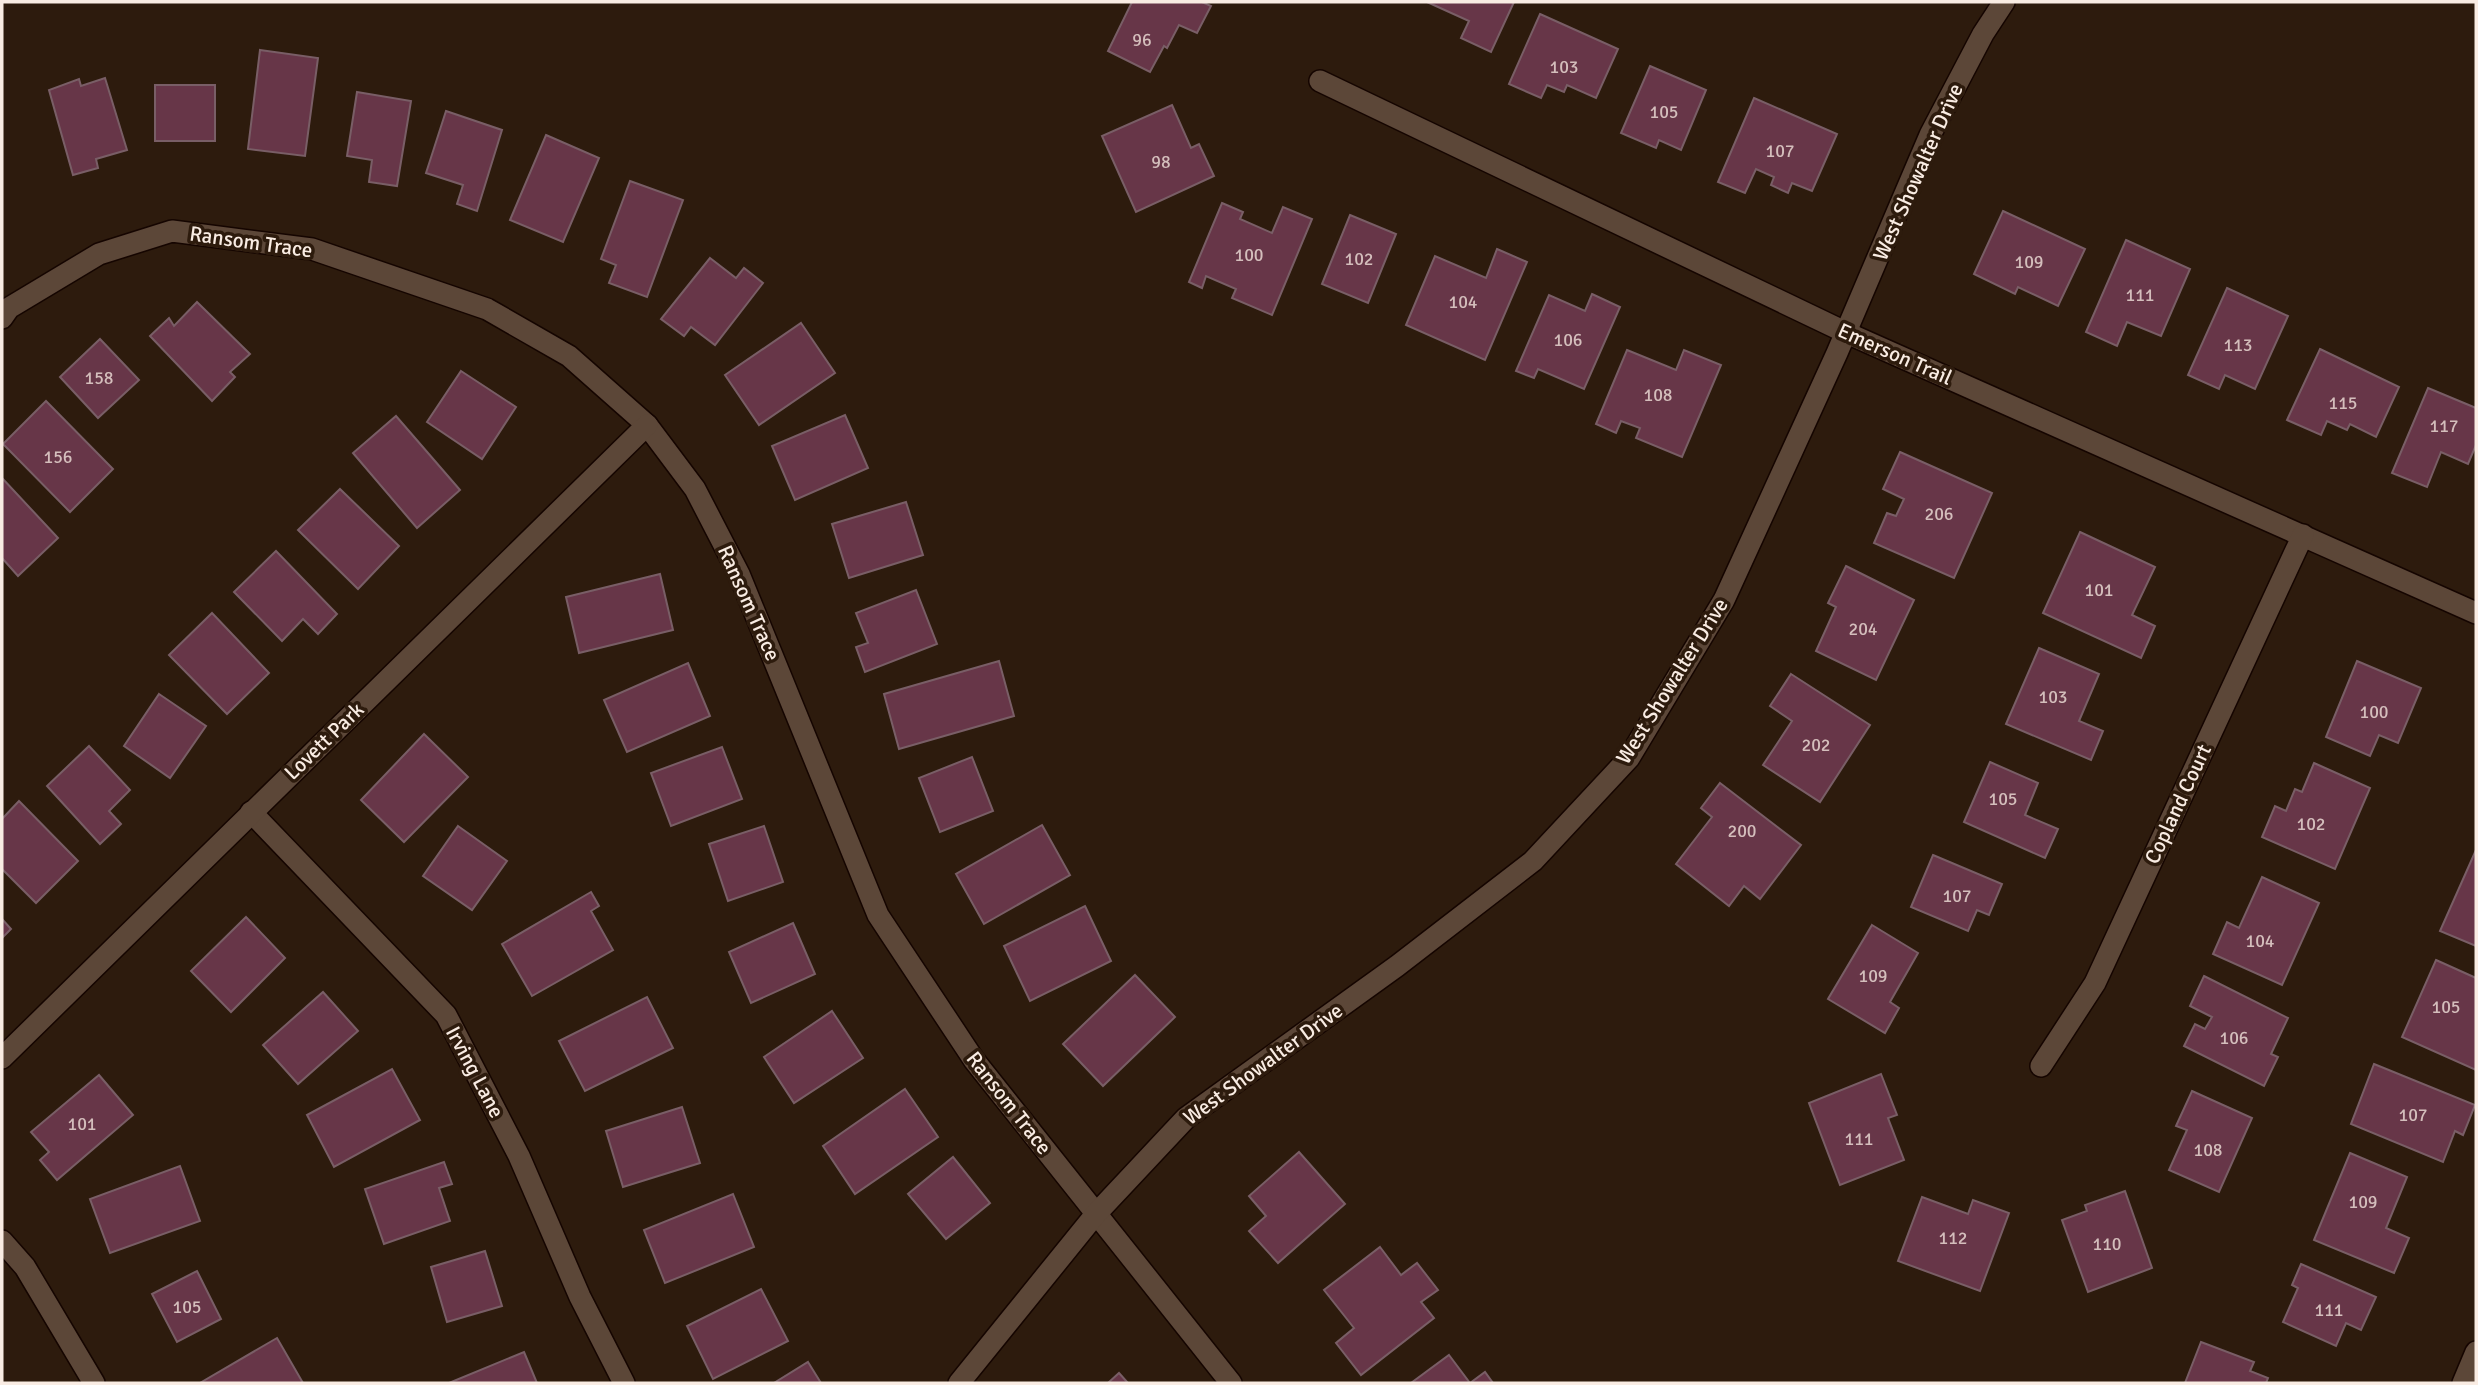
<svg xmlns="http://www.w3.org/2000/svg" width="2478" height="1385" font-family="Signika,sans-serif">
	<rect width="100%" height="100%" fill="#2d1b0d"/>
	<g fill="#673648" stroke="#795e66" stroke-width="2">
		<polygon points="1132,2 1202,2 1211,6 1197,33 1179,25 1167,48 1164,46 1150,72 1108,51"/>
		<polygon points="1427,2 1514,2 1491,52 1461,38 1469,21"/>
		<polygon points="1540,14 1618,49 1596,98 1567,85 1564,92 1547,85 1541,98 1509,84"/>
		<polygon points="260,50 318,58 305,156 248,149"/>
		<polygon points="1650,66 1706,90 1681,150 1659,140 1656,148 1621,133"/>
		<polygon points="105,78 127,150 96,159 98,168 73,175 49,90 79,79 81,86"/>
		<rect x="155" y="85" width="60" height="56"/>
		<polygon points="357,92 411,101 397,186 369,182 372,160 347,156"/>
		<polygon points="1754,98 1837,134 1812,191 1792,183 1788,193 1771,185 1774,177 1756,169 1745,193 1718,182"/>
		<polygon points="1172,105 1191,148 1199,144 1214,176 1136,212 1102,136"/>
		<polygon points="446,111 502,130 477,211 457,204 463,185 426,173"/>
		<polygon points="546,135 599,158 563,242 510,220"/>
		<polygon points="630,181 683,200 647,297 609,283 616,265 601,259"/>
		<polygon points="1222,203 1243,212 1240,219 1272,233 1283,207 1312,219 1272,315 1232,298 1236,289 1206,276 1202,288 1189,282"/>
		<polygon points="2003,211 2085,249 2058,306 2018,287 2015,294 1974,274"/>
		<polygon points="1350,215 1396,234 1368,303 1322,284"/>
		<polygon points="2126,240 2190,269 2161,336 2127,322 2117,346 2086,332"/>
		<polygon points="1497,249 1527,262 1485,360 1406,325 1435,256 1486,278"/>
		<polygon points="710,258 736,278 744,268 763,283 715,345 691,327 684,336 661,319"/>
		<polygon points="2227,288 2288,316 2255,389 2225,375 2219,389 2188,375"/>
		<polygon points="1592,294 1620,307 1584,389 1538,369 1534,378 1516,371 1549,295 1585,311"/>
		<polygon points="197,302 250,354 230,372 235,377 212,401 150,336 169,318 174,326"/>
		<polygon points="801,323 835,373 759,425 725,375"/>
		<polygon points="100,339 139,380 98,418 60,377"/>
		<polygon points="2320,349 2399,387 2376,437 2350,424 2347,430 2327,421 2321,435 2287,420"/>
		<polygon points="1627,350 1676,370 1684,350 1721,365 1682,457 1636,438 1640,428 1621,421 1616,433 1596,424"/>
		<polygon points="461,371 516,407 482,459 427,422"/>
		<polygon points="2428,388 2476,408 2476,445 2468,464 2441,452 2427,487 2392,473"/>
		<polygon points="46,401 113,469 70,512 3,444"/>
		<polygon points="845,415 868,468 795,500 772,446"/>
		<polygon points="396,416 460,490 417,528 353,453"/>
		<polygon points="1900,452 1992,493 1954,578 1874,543 1887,513 1896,516 1904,499 1883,489"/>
		<polygon points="2,478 58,538 18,576 2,558"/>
		<polygon points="340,489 399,546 358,589 298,530"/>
		<polygon points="906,502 923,555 849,578 832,524"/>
		<polygon points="2080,532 2155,567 2132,615 2155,626 2141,658 2043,613"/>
		<polygon points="276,551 337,614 318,634 303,619 282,641 234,592"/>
		<polygon points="1846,566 1914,600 1876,680 1816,651 1836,607 1828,603"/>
		<polygon points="660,574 673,630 579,653 566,597"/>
		<polygon points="916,590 937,644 865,672 856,647 868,643 856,613"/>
		<polygon points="212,613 269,673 227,714 169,655"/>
		<polygon points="2039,648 2099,674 2079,721 2103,731 2091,760 2006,724"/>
		<polygon points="999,661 1014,716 899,749 884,694"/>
		<polygon points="2357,661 2421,688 2398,743 2379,735 2370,756 2326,737"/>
		<polygon points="688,663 710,716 627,752 604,700"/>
		<polygon points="1791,674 1870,725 1820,802 1763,765 1792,721 1770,706"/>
		<polygon points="159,694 206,726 170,778 124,746"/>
		<polygon points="424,734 468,777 404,842 361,800"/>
		<polygon points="89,746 130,790 109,811 121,824 100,844 47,786"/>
		<polygon points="722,747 742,799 671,826 651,773"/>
		<polygon points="972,757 993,811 940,832 919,778"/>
		<polygon points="1990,762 2038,783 2025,815 2058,829 2045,858 1964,822"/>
		<polygon points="2314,763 2370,788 2335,869 2262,837 2275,806 2286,811 2295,789 2302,792"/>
		<polygon points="1720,783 1801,845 1760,899 1744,886 1729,906 1676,864 1712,817 1701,808"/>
		<polygon points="19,801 78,861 36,903 2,869 2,819"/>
		<polygon points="1042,825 1070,875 984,924 956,874"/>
		<polygon points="458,826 507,861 472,910 423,876"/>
		<polygon points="764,826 783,882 728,901 709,844"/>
		<polygon points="2476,850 2476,946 2440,931"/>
		<polygon points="1933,855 2002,884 1989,915 1977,910 1968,931 1911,907"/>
		<polygon points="2262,877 2319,903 2282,985 2213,954 2227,922 2239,928"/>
		<polygon points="591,892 599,906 591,911 613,950 532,996 502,944"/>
		<polygon points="1085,906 1111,961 1030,1001 1004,946"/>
		<polygon points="246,917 285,958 231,1012 191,971"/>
		<polygon points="2,919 11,929 2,938"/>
		<polygon points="793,923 815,974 751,1003 729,952"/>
		<polygon points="1872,925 1918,953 1890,1002 1899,1008 1885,1033 1828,999"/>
		<polygon points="2436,960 2476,978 2476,1070 2402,1037"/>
		<polygon points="1135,975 1175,1017 1103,1086 1063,1044"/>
		<polygon points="2204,976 2288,1018 2271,1054 2278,1057 2264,1086 2184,1046 2195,1024 2205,1029 2212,1017 2190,1006"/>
		<polygon points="323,992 358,1031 298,1084 263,1045"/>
		<polygon points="647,997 673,1048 585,1091 559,1041"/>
		<polygon points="832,1011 863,1058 794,1103 764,1057"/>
		<polygon points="2374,1064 2475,1105 2463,1135 2455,1131 2443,1162 2351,1124"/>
		<polygon points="392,1069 420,1120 334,1167 307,1115"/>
		<polygon points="1881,1074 1897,1115 1888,1118 1904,1160 1840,1185 1809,1103"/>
		<polygon points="99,1075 133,1115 57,1180 40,1160 49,1152 31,1132"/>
		<polygon points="905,1089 938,1137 855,1194 823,1146"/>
		<polygon points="2192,1091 2252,1118 2219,1192 2169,1170 2187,1130 2176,1126"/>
		<polygon points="682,1107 700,1163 623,1187 606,1131"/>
		<polygon points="1299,1152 1345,1204 1278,1263 1249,1231 1266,1216 1249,1196"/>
		<polygon points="2350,1153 2407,1177 2386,1228 2409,1238 2394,1273 2314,1240"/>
		<polygon points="953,1157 990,1203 946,1239 908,1194"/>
		<polygon points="444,1162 452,1184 439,1188 450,1221 384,1244 365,1189"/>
		<polygon points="180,1166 200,1221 110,1253 90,1199"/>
		<polygon points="2125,1191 2152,1268 2088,1292 2062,1220 2087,1211 2085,1205"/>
		<polygon points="733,1194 754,1247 665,1283 644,1230"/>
		<polygon points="1922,1197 1968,1214 1973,1200 2009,1213 1980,1291 1898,1261"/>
		<polygon points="1380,1247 1401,1275 1417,1263 1438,1290 1421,1302 1434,1318 1361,1375 1336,1343 1354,1328 1324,1290"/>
		<polygon points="485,1251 502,1306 447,1322 431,1267"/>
		<polygon points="2301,1264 2376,1297 2361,1330 2346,1323 2336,1346 2283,1322 2298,1288 2292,1285"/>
		<polygon points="197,1271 221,1319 177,1342 152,1294"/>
		<polygon points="761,1289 788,1341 713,1379 687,1326"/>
		<polygon points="277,1338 303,1383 200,1383"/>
		<polygon points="2201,1342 2254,1362 2250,1371 2268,1378 2266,1383 2185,1383"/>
		<polygon points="524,1352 537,1383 449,1383"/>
		<polygon points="1449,1355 1470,1383 1485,1372 1493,1383 1411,1383"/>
		<polygon points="808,1362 821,1383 774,1383"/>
		<polygon points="1119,1373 1128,1383 1108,1383"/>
	</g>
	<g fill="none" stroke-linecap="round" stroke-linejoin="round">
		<g stroke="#150500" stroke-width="24">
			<g id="minor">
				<polyline points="1320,81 1847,333 2476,613"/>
				<polyline points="2,318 9,308 99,254 172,231 312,249 487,309 569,356 647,425 695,489 739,574 878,915 974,1060 1231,1383"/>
				<polyline points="251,812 446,1015 519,1156 580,1297 624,1383"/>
				<polyline points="2,1058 647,425"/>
				<polyline points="2041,1066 2095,983 2303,535"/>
				<polyline points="2,1241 25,1267 94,1383"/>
				<polyline points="959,1383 1095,1215 1186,1118 1397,966 1533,861 1629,758 1724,600 1837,353 1930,135 1983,34 2004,2"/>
				<polyline points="2463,1383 2476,1352"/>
			</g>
		</g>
		<use href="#minor" stroke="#5c4738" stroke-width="21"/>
	</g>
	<g text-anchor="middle" stroke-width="7" stroke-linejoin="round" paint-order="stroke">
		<g font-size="18" fill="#d4bebc">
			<text x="1142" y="46">96</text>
			<text x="1564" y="73">103</text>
			<text x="1664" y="118">105</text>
			<text x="1780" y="157">107</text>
			<text x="1161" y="168">98</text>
			<text x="1249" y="261">100</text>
			<text x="1359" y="265">102</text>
			<text x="2029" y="268">109</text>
			<text x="2140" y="301">111</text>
			<text x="1463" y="308">104</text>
			<text x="1568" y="346">106</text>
			<text x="2238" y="351">113</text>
			<text x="99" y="384">158</text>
			<text x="1658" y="401">108</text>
			<text x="2343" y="409">115</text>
			<text x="2444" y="432">117</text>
			<text x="58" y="463">156</text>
			<text x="1939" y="520">206</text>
			<text x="2099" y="596">101</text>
			<text x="1863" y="635">204</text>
			<text x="2053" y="703">103</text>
			<text x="2374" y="718">100</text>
			<text x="1816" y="751">202</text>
			<text x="2003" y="805">105</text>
			<text x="2311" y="830">102</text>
			<text x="1742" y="837">200</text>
			<text x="1957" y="902">107</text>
			<text x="2260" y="947">104</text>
			<text x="1873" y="982">109</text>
			<text x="2446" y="1013">105</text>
			<text x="2234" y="1044">106</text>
			<text x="2413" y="1121">107</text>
			<text x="82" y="1130">101</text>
			<text x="1859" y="1145">111</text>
			<text x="2208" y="1156">108</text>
			<text x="2363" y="1208">109</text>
			<text x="1953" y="1244">112</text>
			<text x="2107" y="1250">110</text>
			<text x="187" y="1313">105</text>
			<text x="2329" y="1316">111</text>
		</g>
		<g font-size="21" fill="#f9ece3" stroke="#2d1b0d">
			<text transform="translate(1918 172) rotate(-66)" y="7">West Showalter Drive</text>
			<text transform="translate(251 242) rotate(8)" y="7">Ransom Trace</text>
			<text transform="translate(1895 354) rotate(24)" y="7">Emerson Trail</text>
			<text transform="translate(749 603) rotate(66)" y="7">Ransom Trace</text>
			<text transform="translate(1672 681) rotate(-58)" y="7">West Showalter Drive</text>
			<text transform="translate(324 741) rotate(-44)" y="7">Lovett Park</text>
			<text transform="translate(2178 804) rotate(-65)" y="7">Copland Court</text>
			<text transform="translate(1263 1064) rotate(-36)" y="7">West Showalter Drive</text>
			<text transform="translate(475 1072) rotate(62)" y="7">Irving Lane</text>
			<text transform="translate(1009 1103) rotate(52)" y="7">Ransom Trace</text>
		</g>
	</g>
	<rect width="2478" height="1385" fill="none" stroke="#f9ece3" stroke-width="7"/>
</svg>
